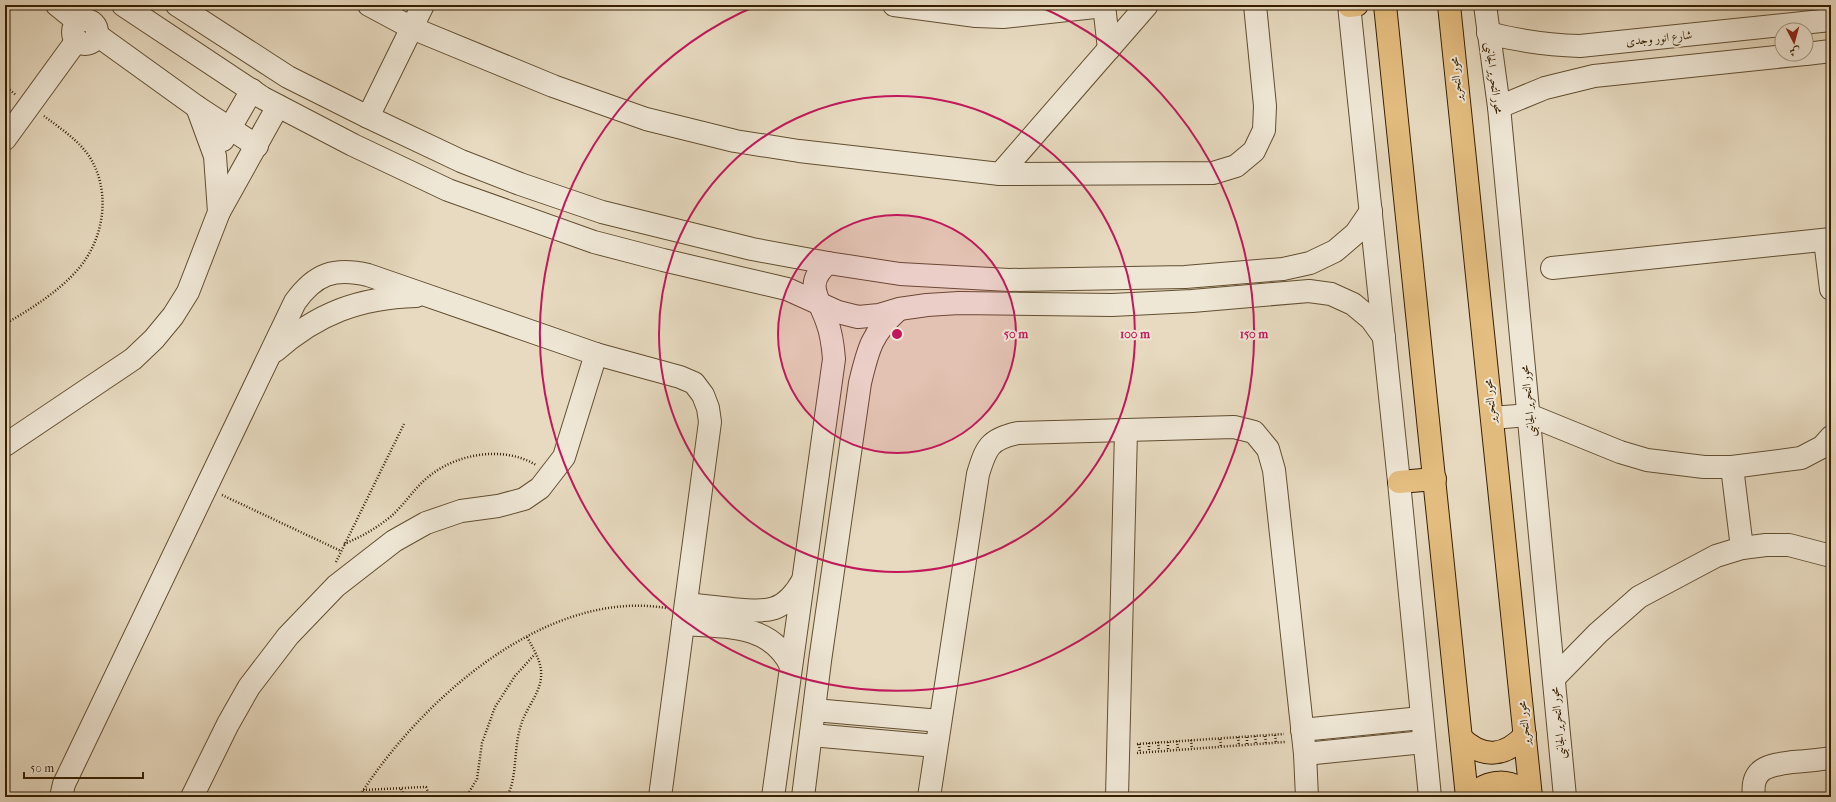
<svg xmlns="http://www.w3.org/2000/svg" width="1836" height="802" font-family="'IM FELL French Canon',Amiri,serif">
	<rect width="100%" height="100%" fill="#e7dac0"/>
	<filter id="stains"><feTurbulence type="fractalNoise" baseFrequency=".005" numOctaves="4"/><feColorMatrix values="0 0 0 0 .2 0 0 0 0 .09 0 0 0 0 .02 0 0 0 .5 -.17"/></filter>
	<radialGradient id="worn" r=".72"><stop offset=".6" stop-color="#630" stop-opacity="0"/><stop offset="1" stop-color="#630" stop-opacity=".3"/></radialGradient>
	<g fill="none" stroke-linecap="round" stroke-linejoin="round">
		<g stroke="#624e30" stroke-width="24">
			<g id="minor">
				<polyline points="57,5 78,22"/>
				<polyline points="123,5 263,98 353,145 448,190 594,242 663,260 787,289 838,312 858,317 879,315 899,309 927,305 959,303 1112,305 1192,301 1309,291 1331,294 1353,304 1371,319 1384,337"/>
				<polyline points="177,5 288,77 368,117 461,161 520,184 602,212 752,249 828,263 900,274 1009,280 1185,277 1283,269 1310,263 1335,251 1356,233 1371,211"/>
				<polyline points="369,5 412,28 553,86 646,119 735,141 799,151 1000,174 1213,173 1236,166 1254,151 1264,130 1265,106 1255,5"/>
				<polyline points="894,5 976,16 1003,17 1104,6"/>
				<polyline points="1104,5 1109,49"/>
				<polyline points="1349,5 1399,482 1430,797"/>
				<polyline points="1485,5 1499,107 1565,797"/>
				<circle cx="85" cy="32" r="12"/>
				<path d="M1488 33C1519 41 1548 45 1580 46L1831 20"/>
				<polyline points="97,35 197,107 257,146"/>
				<polyline points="1806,54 1831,51"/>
				<polyline points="1499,107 1545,88 1594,76 1805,54"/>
				<polyline points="368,117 423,5"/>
				<polyline points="5,139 77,40"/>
				<polyline points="223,140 252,90"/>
				<polyline points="1000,174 1147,5"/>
				<polyline points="219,212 278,106"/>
				<polyline points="1825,240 1831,289"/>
				<polyline points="1552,268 1831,239"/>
				<path d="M275 351C318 313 359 298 416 296"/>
				<polyline points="1492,418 1529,415 1620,452 1647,460 1704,467 1732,467 1801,458 1822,447 1831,437"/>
				<polyline points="5,445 133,359 154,339 173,316 188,292 219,212 215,156 197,107"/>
				<polyline points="1732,467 1742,548"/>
				<path d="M686 604C701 606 717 607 732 609 767 612 784 614 803 580"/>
				<path d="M683 624C724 627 771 623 791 666"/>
				<polyline points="1554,678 1598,633 1639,597 1716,556 1742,548 1766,545 1789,545 1831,556"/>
				<polyline points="814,710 940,721"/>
				<polyline points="1302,730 1421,718"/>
				<polyline points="811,735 936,746"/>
				<polyline points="1305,754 1424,742"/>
				<path d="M61 797 64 784 295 302C315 274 334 267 368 275L596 354 680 377 694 383 703 395 708 408 710 422 660 797"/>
				<polyline points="192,797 228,724 249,687 288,636 336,586 394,541 426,523 461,511 498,506 524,499 540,488 564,457 596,354"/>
				<path d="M773 797 834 359C833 346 832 335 827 322 819 298 803 284 828 263"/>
				<path d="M803 797 820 661 860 383C868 349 872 333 898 310"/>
				<path d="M929 797 978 474C986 448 989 439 1018 433L1234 427 1254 432 1268 449 1274 470 1305 754 1307 797"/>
				<polyline points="1117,797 1126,431"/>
				<path d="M1754 797C1750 767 1770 765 1793 762 1806 761 1818 760 1831 758"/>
			</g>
		</g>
		<g stroke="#361f00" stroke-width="24">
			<g id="major">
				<polyline points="1385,5 1467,797"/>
				<polyline points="1449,5 1531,797"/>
				<polyline points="1349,6 1357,5"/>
				<polyline points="1399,482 1435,479"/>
				<path d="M1461 738C1483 759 1505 757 1525 735"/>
				<path d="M1469 797C1489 778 1510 778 1531 796"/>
			</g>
		</g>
		<g stroke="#361f00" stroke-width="2.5" stroke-dasharray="1 2" stroke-linecap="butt">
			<polyline points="5,86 16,95"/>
			<path d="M5 324C31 309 61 290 80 267 105 236 111 190 89 156 78 140 60 128 44 116"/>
			<polyline points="222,495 341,551"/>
			<path d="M344 544C361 537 375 529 389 518 405 505 415 486 432 474 460 453 505 446 536 465"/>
			<polyline points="336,562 404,424"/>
			<polyline points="1275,735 1276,743"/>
			<polyline points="1255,736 1256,744"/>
			<polyline points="1265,736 1266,744"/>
			<polyline points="1238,737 1239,746"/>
			<polyline points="1247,737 1247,745"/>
			<polyline points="1220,739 1221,747"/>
			<polyline points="1191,740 1192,749"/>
			<polyline points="1177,741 1178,750"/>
			<polyline points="1158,742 1159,751"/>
			<polyline points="1168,742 1168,751"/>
			<polyline points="1149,743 1149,752"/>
			<polyline points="1137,744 1284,734"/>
			<polyline points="1139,744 1140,753"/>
			<polyline points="1137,753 1285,742"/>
			<polyline points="401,789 405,797"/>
			<polyline points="363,790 424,787 426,787 430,797"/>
			<path d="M359 797C419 702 545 588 666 608"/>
			<polyline points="466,797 477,779 482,743 495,707 515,676 535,654"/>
			<path d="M507 797C518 775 513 749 521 725 526 707 543 691 541 671 540 659 533 648 527 637"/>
		</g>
		<use href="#minor" stroke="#efe7d6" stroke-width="22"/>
		<use href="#major" stroke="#e4bd80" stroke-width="22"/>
	</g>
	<circle cx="897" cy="334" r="119" fill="#c2185b" fill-opacity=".12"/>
	<g fill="none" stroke="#c2185b" stroke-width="2">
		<circle cx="897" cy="334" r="119"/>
		<circle cx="897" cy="334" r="238"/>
		<path d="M1036 5A357 357 0 1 1 758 5"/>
	</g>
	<g text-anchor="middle" stroke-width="4" stroke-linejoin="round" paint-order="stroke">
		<g font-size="12" fill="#361f00" stroke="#efe7d6">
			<text transform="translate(1659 38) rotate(-6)" y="4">شارع انور وجدى</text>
			<text transform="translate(1494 78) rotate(82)" y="4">محور التحرير الجانبى</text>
			<text transform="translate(1456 79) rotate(-96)" y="4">محور التحرير</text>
			<text transform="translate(1490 401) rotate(-96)" y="4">محور التحرير</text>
			<text transform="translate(1528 401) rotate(-96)" y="4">محور التحرير الجانبى</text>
			<text transform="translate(1524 723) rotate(-96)" y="4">محور التحرير</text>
			<text transform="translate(1558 723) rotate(-96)" y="4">محور التحرير الجانبى</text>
		</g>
	</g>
	<circle cx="897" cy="334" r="6" fill="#c2185b" stroke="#efe7d6" stroke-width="2"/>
	<g font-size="12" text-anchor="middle" font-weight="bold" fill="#c2185b" stroke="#efe7d6" stroke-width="4" stroke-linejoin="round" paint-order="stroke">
		<text x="1016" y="338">50 m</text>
		<text x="1135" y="338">100 m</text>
		<text x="1254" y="338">150 m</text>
	</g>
	<rect width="1836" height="802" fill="none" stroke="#e7dac0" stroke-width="20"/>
	<rect x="6" y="6" width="1824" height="790" fill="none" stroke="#361f00" stroke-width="2"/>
	<rect x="10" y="10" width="1816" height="782" fill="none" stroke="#361f00"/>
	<g transform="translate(1794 42) rotate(174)"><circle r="19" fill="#efe7d6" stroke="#a59780"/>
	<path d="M0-3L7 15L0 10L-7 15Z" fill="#8f2418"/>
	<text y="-6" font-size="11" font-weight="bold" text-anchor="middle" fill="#361f00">ش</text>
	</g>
	<path d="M24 772v6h119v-6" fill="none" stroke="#361f00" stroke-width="2"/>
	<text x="30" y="772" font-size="12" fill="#361f00" stroke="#efe7d6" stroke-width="3" paint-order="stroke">50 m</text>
	<rect width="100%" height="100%" filter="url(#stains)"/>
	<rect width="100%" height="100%" fill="url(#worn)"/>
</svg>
